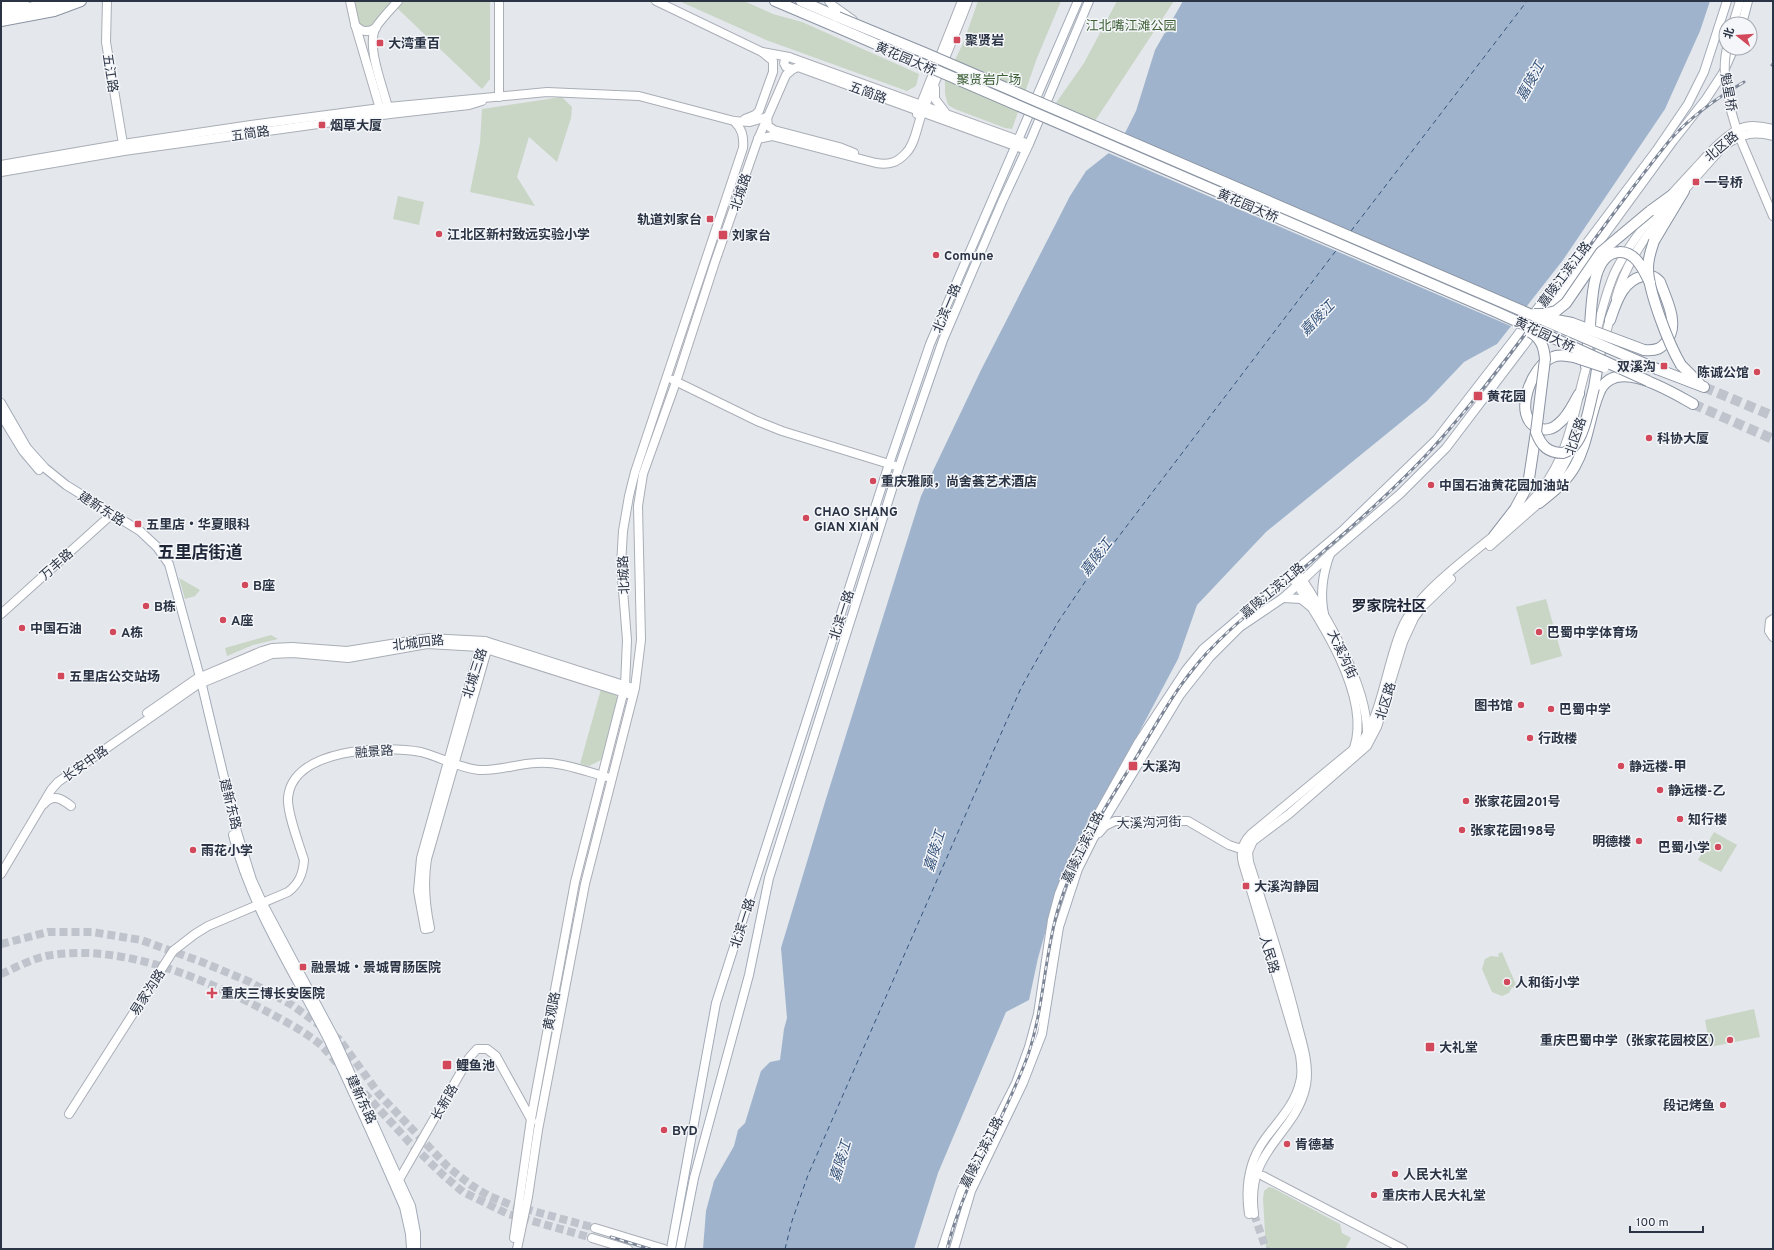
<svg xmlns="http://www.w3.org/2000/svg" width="1774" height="1250" font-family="Overpass,'Noto Sans SC',sans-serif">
	<rect width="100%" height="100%" fill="#e4e7ec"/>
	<g fill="#c9d6c5">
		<path d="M354 1H393L373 24 367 28C355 24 356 12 354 1Z"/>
		<polygon points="403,1 490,1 490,79 482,89 397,8"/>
		<polygon points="679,1 744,1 773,14 802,22 919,74 916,86 907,91 766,40"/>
		<polygon points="978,1 1061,1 1037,58 1012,129 1005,128 955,109 948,105 945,94 945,81 964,41"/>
		<polygon points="1117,1 1174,1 1095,121 1056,103 1084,63"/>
		<polygon points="562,97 572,107 571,118 557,162 529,137 517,177 535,206 470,192 480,143 482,109"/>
		<polygon points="398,196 424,202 419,225 393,219"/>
		<polygon points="179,578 200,590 195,596 185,599"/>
		<polygon points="1546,599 1562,656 1531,665 1516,607"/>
		<polygon points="271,635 278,639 253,645 227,656 225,648"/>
		<polygon points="601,689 615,693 618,700 601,760 589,766 580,764"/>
		<polygon points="1714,832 1737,845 1721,872 1698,860"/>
		<polygon points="1502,952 1517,987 1514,988 1512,987 1509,993 1502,996 1492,992 1482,969 1485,959 1491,956 1499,957 1498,954"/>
		<polygon points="1754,1009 1760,1037 1710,1047 1705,1020"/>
		<polygon points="1269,1187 1273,1188 1340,1224 1342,1233 1351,1238 1345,1249 1266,1249 1263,1199 1264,1191"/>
	</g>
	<polygon fill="#9fb4cc" points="1183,1 1710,1 1700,31 1665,109 1563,260 1497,344 1464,362 1427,401 1266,532 1197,605 1178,659 1126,757 1075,846 1059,884 1038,958 1029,1000 1006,1012 938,1173 914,1249 703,1249 706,1211 714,1181 734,1146 738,1130 745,1123 761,1071 770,1062 780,1060 784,1029 787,1018 781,948 825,802 921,496 981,370 1070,196 1086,171 1110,152 1124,135 1136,111 1155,50"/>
	<polygon fill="#e4e7ec" points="1123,133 1528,308 1513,327 1106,152"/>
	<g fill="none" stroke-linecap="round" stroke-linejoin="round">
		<g stroke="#34527a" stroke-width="1" stroke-dasharray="5 4" stroke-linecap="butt">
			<polyline points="1351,231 1527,1"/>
			<polyline points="785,1249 792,1221 808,1175 1021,688 1058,622 1091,573 1338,248"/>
		</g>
		<g stroke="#bfc3cb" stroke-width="8" stroke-dasharray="8 4" stroke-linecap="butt">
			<polyline points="1,944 48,932 92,932 141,940 202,962 250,982 292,1005 322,1027"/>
			<path d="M1 974C17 967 35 957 52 955 122 944 203 978 264 1010 283 1020 304 1031 321 1045 327 1051 333 1059 339 1065"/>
			<polyline points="333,1035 339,1039 379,1094 448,1167 471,1185 489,1196 511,1205 595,1228"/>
			<polyline points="356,1084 410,1143 443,1175 463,1192 508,1214 592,1238"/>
			<polyline points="1254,1214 1266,1249"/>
		</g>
		<g stroke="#bfc3cb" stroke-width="10" stroke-dasharray="10 5" stroke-linecap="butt">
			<polyline points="1704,387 1773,416"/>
			<polyline points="1693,404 1773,439"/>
		</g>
		<g stroke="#a9aeb7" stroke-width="10">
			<g id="secondary">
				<polyline points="107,1 106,42 123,144"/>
				<polyline points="350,1 355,24 381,112"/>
				<polyline points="656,1 762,52 773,61 773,72 759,111 755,115 745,119"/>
				<polyline points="1733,24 1740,1"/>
				<path d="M355 25C362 32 367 33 376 28"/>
				<polyline points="762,52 789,57 1029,144"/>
				<polyline points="789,57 786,58 784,63 786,67 793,69"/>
				<polyline points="935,88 935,99 945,112"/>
				<polyline points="499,97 499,1"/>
				<polyline points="1730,107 1737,131 1773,216"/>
				<path d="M389 112C385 91 365 47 376 27 382 18 391 9 398 1"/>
				<polyline points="917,114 962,1"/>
				<polyline points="767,117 768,126 774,130 839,147 854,153"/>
				<path d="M758 139 772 136 876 163C889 165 897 163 906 153 916 143 917 124 923 111 938 74 954 38 968 1"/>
				<path d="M1727 144C1743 133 1755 131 1773 136"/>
				<polyline points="1,165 123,144 251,125 388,107 547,92 639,96 734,121 750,122 767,117"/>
				<polyline points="1,172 124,151 390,114 469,105 482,101"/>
				<polyline points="1680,195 1718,152"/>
				<path d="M1616 298C1626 261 1648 233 1672 204"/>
				<path d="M1595 337C1601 315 1606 290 1616 270 1635 233 1665 201 1693 171 1706 157 1720 140 1737 130 1749 124 1761 126 1773 129"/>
				<polyline points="1604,340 1611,315"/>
				<polyline points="673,380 757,421 782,431 899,467"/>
				<path d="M1507 524C1523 510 1539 496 1550 477 1572 442 1576 400 1588 361"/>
				<polyline points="1490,546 1539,503 1557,478 1574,446"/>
				<path d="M1296 570C1323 610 1367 683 1367 732"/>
				<path d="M1290 574C1318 616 1372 696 1354 748"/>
				<polyline points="1,614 112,514"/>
				<polyline points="1773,619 1770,621 1769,631 1773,637"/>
				<path d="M485 641 487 650 427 859C423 883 425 904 430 928L425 929 418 891 421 858 480 647Z"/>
				<polyline points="147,713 196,679 262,651 272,648 292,647 347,651 429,638 485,641 630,687"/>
				<path d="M44 804C53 793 62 799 71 806"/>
				<polyline points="1099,833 1105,826 1115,821 1188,821 1229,845 1238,848 1247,847"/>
				<polyline points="1,874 51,790 58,782 197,685 272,654 293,653 348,658 427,644 480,647 628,694"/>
				<path d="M69 1114 173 951 195 934 208 926 288 892C299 884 303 874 304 860 299 844 287 813 288 798 292 748 385 745 421 752 440 757 459 768 479 770 498 771 517 764 536 763 560 761 584 771 607 777"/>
				<polyline points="1263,1176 1403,1249"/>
				<polyline points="396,1185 469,1058 477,1049 487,1049 496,1056 532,1121"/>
				<path d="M1249 1214C1245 1187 1249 1161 1265 1139 1278 1121 1295 1105 1300 1082 1303 1073 1301 1064 1300 1055L1243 863C1240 852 1242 843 1251 834L1361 743C1382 715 1387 662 1402 628 1417 593 1469 557 1498 532"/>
				<path d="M1254 1214C1245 1148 1296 1136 1306 1085 1310 1063 1301 1040 1296 1019 1283 966 1266 914 1249 862L1248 852 1253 841 1289 814 1367 746 1377 727 1403 642 1414 618 1422 607 1451 579"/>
				<polyline points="595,1228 664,1249"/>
				<path d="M514 1238 531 1119 575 882 625 686 627 640 621 565 623 531 629 496 635 472 743 148C744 136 742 129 734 121"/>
				<polyline points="592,1238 628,1249"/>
				<polyline points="517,1249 528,1197 538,1130 585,884 635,688 641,640 638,506 643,474 676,382 715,262 758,139 786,75 793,69 798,67 1026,150"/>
			</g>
		</g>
		<g stroke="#a3abb8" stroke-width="10">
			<g id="primary">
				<polyline points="829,1 832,5 853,20"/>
				<polyline points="1742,24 1748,1"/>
				<polyline points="1,403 27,448 45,468 66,485 140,531 157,547 169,564 200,677 237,832 252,880 263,904 334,1037 399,1180 411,1206 416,1233 416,1249"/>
				<polyline points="1,415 23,451 39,470"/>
				<polyline points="1283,598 1301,599 1312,608"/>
				<path d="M1324 614C1320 595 1323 573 1330 554"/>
				<path d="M233 835C252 910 295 973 329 1041 355 1096 380 1152 404 1207L410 1234 411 1248"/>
				<polyline points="671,1249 716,1003 889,464 930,344 1078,1"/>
				<polyline points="680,1249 694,1178 749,975 769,878 899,467 943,340 1002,202 1029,144 1089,1"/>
				<polyline points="942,1249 961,1191 1016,1083 1029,1047 1038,1014 1052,920 1059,894 1073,859 1138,743 1186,670 1203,649 1342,531 1437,439 1516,337 1656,151 1688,104 1704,72 1727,1"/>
				<polyline points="954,1249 971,1191 1023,1083 1042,1034 1059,927 1078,869 1093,839 1180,695 1210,657 1240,627 1283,598 1303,580 1331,553 1400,494 1446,448 1525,344 1673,141 1706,99 1723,73 1734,48"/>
			</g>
		</g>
		<g stroke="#8b94a3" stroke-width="12">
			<g id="highway">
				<polyline points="775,1 834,26"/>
				<polyline points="801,1 838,17"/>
				<polyline points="1,5 24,1"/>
				<polyline points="1,13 66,1"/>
				<polyline points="1,21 54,11 81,1"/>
				<polyline points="1650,211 1672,195"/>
				<polyline points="1654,241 1684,191"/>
				<path d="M1610 320C1616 303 1622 281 1643 276 1651 275 1655 276 1660 282 1666 299 1679 322 1668 339 1662 349 1656 351 1644 350"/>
				<path d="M1574 357C1567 356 1559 354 1553 357 1532 365 1511 417 1538 428 1545 431 1553 429 1558 424 1568 417 1573 404 1579 394"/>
				<polyline points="1681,365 1699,383"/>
				<polyline points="1586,366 1589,331"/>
				<polyline points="1657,369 1704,387"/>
				<polyline points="1594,388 1600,351"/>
				<path d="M1539 503C1553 492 1566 482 1575 466 1588 443 1589 417 1599 393 1614 355 1671 392 1693 404"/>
				<polyline points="1494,536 1515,509 1528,485 1536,432"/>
			</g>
		</g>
		<use href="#secondary" stroke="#fff" stroke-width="8"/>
		<use href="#primary" stroke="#fff" stroke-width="8"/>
		<use href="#highway" stroke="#fff" stroke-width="10"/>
		<g stroke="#7d8696" stroke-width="3">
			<g id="rail">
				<polyline points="1772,65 1773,64"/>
				<polyline points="611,1237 650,1249"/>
				<path d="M947 1249C964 1180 1004 1121 1028 1055 1044 1008 1044 957 1058 909 1075 852 1108 803 1139 753 1155 726 1170 698 1190 673 1219 635 1258 606 1294 576 1341 537 1387 497 1429 452 1518 355 1587 242 1670 140 1691 116 1717 98 1744 82"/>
			</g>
		</g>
		<use href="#rail" stroke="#f4f6f9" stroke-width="1.5" stroke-dasharray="4.5" stroke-linecap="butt"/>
		<g stroke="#a9aeb7" stroke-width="10" stroke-linecap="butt">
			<path id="secondary-bridge" d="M1727 48C1722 69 1726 87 1730 107"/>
		</g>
		<g stroke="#8b94a3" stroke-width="12" stroke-linecap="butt">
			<g id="highway-bridge">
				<polyline points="838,17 925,53 1657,369"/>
				<polyline points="834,26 1494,311 1648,381"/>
				<path d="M1654 241C1651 250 1648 258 1648 268 1648 291 1669 345 1681 365"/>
				<polyline points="1534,314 1543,314 1556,311 1566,303 1601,252 1650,211"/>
				<polyline points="1551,319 1572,323 1644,350"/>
				<path d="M1590 325C1592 305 1591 253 1619 252 1636 251 1644 271 1650 283"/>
				<path d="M1530 332C1541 338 1544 347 1545 359L1536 432C1541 446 1548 453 1563 453 1585 447 1588 408 1594 388"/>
				<polyline points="1574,357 1604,367"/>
			</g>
		</g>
		<use href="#secondary-bridge" stroke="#fff" stroke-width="8"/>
		<use href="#highway-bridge" stroke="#fff" stroke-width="10"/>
	</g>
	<g fill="#d1495b" stroke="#f4f6f9" stroke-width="1.5">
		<rect x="953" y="36" width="8" height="8" rx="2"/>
		<rect x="376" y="39" width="8" height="8" rx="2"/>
		<rect x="318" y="121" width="8" height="8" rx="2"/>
		<rect x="1692" y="178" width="8" height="8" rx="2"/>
		<rect x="706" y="215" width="8" height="8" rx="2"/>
		<circle cx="439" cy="234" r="4"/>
		<rect x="718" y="230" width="10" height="10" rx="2"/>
		<circle cx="936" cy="255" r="4"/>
		<rect x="1660" y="362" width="8" height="8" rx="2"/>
		<circle cx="1757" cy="372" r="4"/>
		<rect x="1473" y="391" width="10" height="10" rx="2"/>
		<circle cx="1649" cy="438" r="4"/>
		<circle cx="873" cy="481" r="4"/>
		<circle cx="1431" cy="485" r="4"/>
		<circle cx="806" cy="518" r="4"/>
		<rect x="134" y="520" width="8" height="8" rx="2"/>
		<circle cx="245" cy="585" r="4"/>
		<circle cx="146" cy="606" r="4"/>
		<circle cx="223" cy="620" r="4"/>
		<circle cx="22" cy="628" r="4"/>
		<circle cx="113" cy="632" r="4"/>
		<circle cx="1539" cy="632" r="4"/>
		<rect x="57" y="672" width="8" height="8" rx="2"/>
		<circle cx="1521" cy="705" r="4"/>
		<circle cx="1551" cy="709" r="4"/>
		<circle cx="1530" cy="738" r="4"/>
		<rect x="1128" y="761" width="10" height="10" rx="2"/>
		<circle cx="1621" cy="766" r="4"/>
		<circle cx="1660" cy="790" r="4"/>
		<circle cx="1466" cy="801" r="4"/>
		<circle cx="1680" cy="819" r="4"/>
		<circle cx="1462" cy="830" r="4"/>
		<circle cx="1639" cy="841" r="4"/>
		<circle cx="1718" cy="847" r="4"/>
		<circle cx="193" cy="850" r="4"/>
		<rect x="1242" y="882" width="8" height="8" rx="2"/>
		<rect x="299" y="963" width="8" height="8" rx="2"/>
		<circle cx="1507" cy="982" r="4"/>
		<path d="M210 987h4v4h4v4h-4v4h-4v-4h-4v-4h4z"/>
		<circle cx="1730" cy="1040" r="4"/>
		<rect x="1425" y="1042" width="10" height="10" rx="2"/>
		<rect x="442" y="1060" width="10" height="10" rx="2"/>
		<circle cx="1723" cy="1105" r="4"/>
		<circle cx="664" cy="1130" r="4"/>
		<circle cx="1287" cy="1144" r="4"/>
		<circle cx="1395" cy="1174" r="4"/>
		<circle cx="1374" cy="1195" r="4"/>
	</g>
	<g text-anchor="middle" stroke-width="3" stroke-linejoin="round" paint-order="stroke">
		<g font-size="13" fill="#3f6138" stroke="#f4f6f9">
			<text x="1131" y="30">江北嘴江滩公园</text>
			<text x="989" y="84">聚贤岩广场</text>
		</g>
		<g font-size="13" font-weight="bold" fill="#2b3445" stroke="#f4f6f9" text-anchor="start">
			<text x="965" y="45">聚贤岩</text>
			<text x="388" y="48">大湾重百</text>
			<text x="330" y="130">烟草大厦</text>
			<text x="1704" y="187">一号桥</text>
			<text x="702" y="224" text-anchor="end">轨道刘家台</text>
			<text x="447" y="239">江北区新村致远实验小学</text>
			<text x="732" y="240">刘家台</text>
			<text x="944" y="260">Comune</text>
			<text x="1656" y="371" text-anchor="end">双溪沟</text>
			<text x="1749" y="377" text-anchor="end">陈诚公馆</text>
			<text x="1487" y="401">黄花园</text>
			<text x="1657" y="443">科协大厦</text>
			<text x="881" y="486">重庆雅顾，尚舍荟艺术酒店</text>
			<text x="1439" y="490">中国石油黄花园加油站</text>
			<text x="814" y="516">CHAO SHANG<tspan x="814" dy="15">GIAN XIAN</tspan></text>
			<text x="146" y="529">五里店‧华夏眼科</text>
			<text x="253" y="590">B座</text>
			<text x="154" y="611">B栋</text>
			<text x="231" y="625">A座</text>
			<text x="30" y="633">中国石油</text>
			<text x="121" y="637">A栋</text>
			<text x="1547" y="637">巴蜀中学体育场</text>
			<text x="69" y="681">五里店公交站场</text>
			<text x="1513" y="710" text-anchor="end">图书馆</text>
			<text x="1559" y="714">巴蜀中学</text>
			<text x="1538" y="743">行政楼</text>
			<text x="1142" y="771">大溪沟</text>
			<text x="1629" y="771">静远楼-甲</text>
			<text x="1668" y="795">静远楼-乙</text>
			<text x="1474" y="806">张家花园201号</text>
			<text x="1688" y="824">知行楼</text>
			<text x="1470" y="835">张家花园198号</text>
			<text x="1631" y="846" text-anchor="end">明德楼</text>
			<text x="1710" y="852" text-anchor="end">巴蜀小学</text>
			<text x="201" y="855">雨花小学</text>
			<text x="1254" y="891">大溪沟静园</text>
			<text x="311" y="972">融景城‧景城胃肠医院</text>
			<text x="1515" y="987">人和街小学</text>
			<text x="221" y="998">重庆三博长安医院</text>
			<text x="1722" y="1045" text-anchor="end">重庆巴蜀中学（张家花园校区）</text>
			<text x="1439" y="1052">大礼堂</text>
			<text x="456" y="1070">鲤鱼池</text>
			<text x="1715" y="1110" text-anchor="end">段记烤鱼</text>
			<text x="672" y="1135">BYD</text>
			<text x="1295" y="1149">肯德基</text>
			<text x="1403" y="1179">人民大礼堂</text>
			<text x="1382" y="1200">重庆市人民大礼堂</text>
		</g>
		<g font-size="13" fill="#2b3445" stroke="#f4f6f9">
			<text transform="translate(906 58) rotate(23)" y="5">黄花园大桥</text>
			<text transform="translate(111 73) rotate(81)" y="5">五江路</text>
			<text transform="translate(868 92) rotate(20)" y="5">五简路</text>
			<text transform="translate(1729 92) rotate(80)" y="5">魁星桥</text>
			<text transform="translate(250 133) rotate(-8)" y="5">五简路</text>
			<text transform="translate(1721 146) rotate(-40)" y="5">北区路</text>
			<text transform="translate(740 192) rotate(-71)" y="5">北城路</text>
			<text transform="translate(1248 205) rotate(23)" y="5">黄花园大桥</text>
			<text transform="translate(1564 274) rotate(-53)" y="5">嘉陵江滨江路</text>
			<text transform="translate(946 308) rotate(-67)" y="5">北滨一路</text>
			<text transform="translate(1545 334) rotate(25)" y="5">黄花园大桥</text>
			<text transform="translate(1575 436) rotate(-71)" y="5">北区路</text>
			<text transform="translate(102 508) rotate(32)" y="5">建新东路</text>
			<text transform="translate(56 564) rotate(-42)" y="5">万丰路</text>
			<text transform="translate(623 575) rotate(-92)" y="5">北城路</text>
			<text transform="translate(1272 590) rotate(-40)" y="5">嘉陵江滨江路</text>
			<text transform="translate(841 615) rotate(-72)" y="5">北滨一路</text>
			<text transform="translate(418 642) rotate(-6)" y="5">北城四路</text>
			<text transform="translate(1343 654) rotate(65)" y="5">大溪沟街</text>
			<text transform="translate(474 673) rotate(-72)" y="5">北城三路</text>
			<text transform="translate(1385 701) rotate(-73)" y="5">北区路</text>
			<text transform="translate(374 751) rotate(-4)" y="5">融景路</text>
			<text transform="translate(85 763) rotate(-35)" y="5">长安中路</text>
			<text transform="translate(231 804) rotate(76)" y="5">建新东路</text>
			<text transform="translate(1149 822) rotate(-2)" y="5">大溪沟河街</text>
			<text transform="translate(1082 847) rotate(-64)" y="5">嘉陵江滨江路</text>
			<text transform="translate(742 923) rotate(-72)" y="5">北滨一路</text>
			<text transform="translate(1270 954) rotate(74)" y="5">人民路</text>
			<text transform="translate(147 992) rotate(-57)" y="5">易家沟路</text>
			<text transform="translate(551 1011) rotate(-79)" y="5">黄观路</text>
			<text transform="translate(362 1099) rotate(65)" y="5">建新东路</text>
			<text transform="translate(444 1102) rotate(-60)" y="5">长新路</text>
			<text transform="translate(981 1152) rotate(-63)" y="5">嘉陵江滨江路</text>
		</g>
		<g font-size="14" font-style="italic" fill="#34527a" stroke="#f4f6f9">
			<text transform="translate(1530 81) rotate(-61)" y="5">嘉陵江</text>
			<text transform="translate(1317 318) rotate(-46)" y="5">嘉陵江</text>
			<text transform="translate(1096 557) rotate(-53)" y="5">嘉陵江</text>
			<text transform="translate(934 851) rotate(-73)" y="5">嘉陵江</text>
			<text transform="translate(840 1161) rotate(-73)" y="5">嘉陵江</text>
		</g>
		<g font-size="15" font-weight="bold" fill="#1d2536" stroke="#f4f6f9">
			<text x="1389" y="611">罗家院社区</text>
		</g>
		<g font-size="17" font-weight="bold" fill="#1d2536" stroke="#f4f6f9">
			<text x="200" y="558">五里店街道</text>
		</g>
	</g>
	<rect width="1774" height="1250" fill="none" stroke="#2b3445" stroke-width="4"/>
	<g transform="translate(1738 36) rotate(287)"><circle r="19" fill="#f4f6f9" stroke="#a4a8b1"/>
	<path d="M0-3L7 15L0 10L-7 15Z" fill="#d1495b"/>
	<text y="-6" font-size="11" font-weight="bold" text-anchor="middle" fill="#2b3445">北</text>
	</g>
	<path d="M1630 1226v6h73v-6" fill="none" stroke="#2b3445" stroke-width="2"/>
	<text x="1636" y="1226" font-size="12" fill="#2b3445" stroke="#f4f6f9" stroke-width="3" paint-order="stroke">100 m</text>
</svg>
